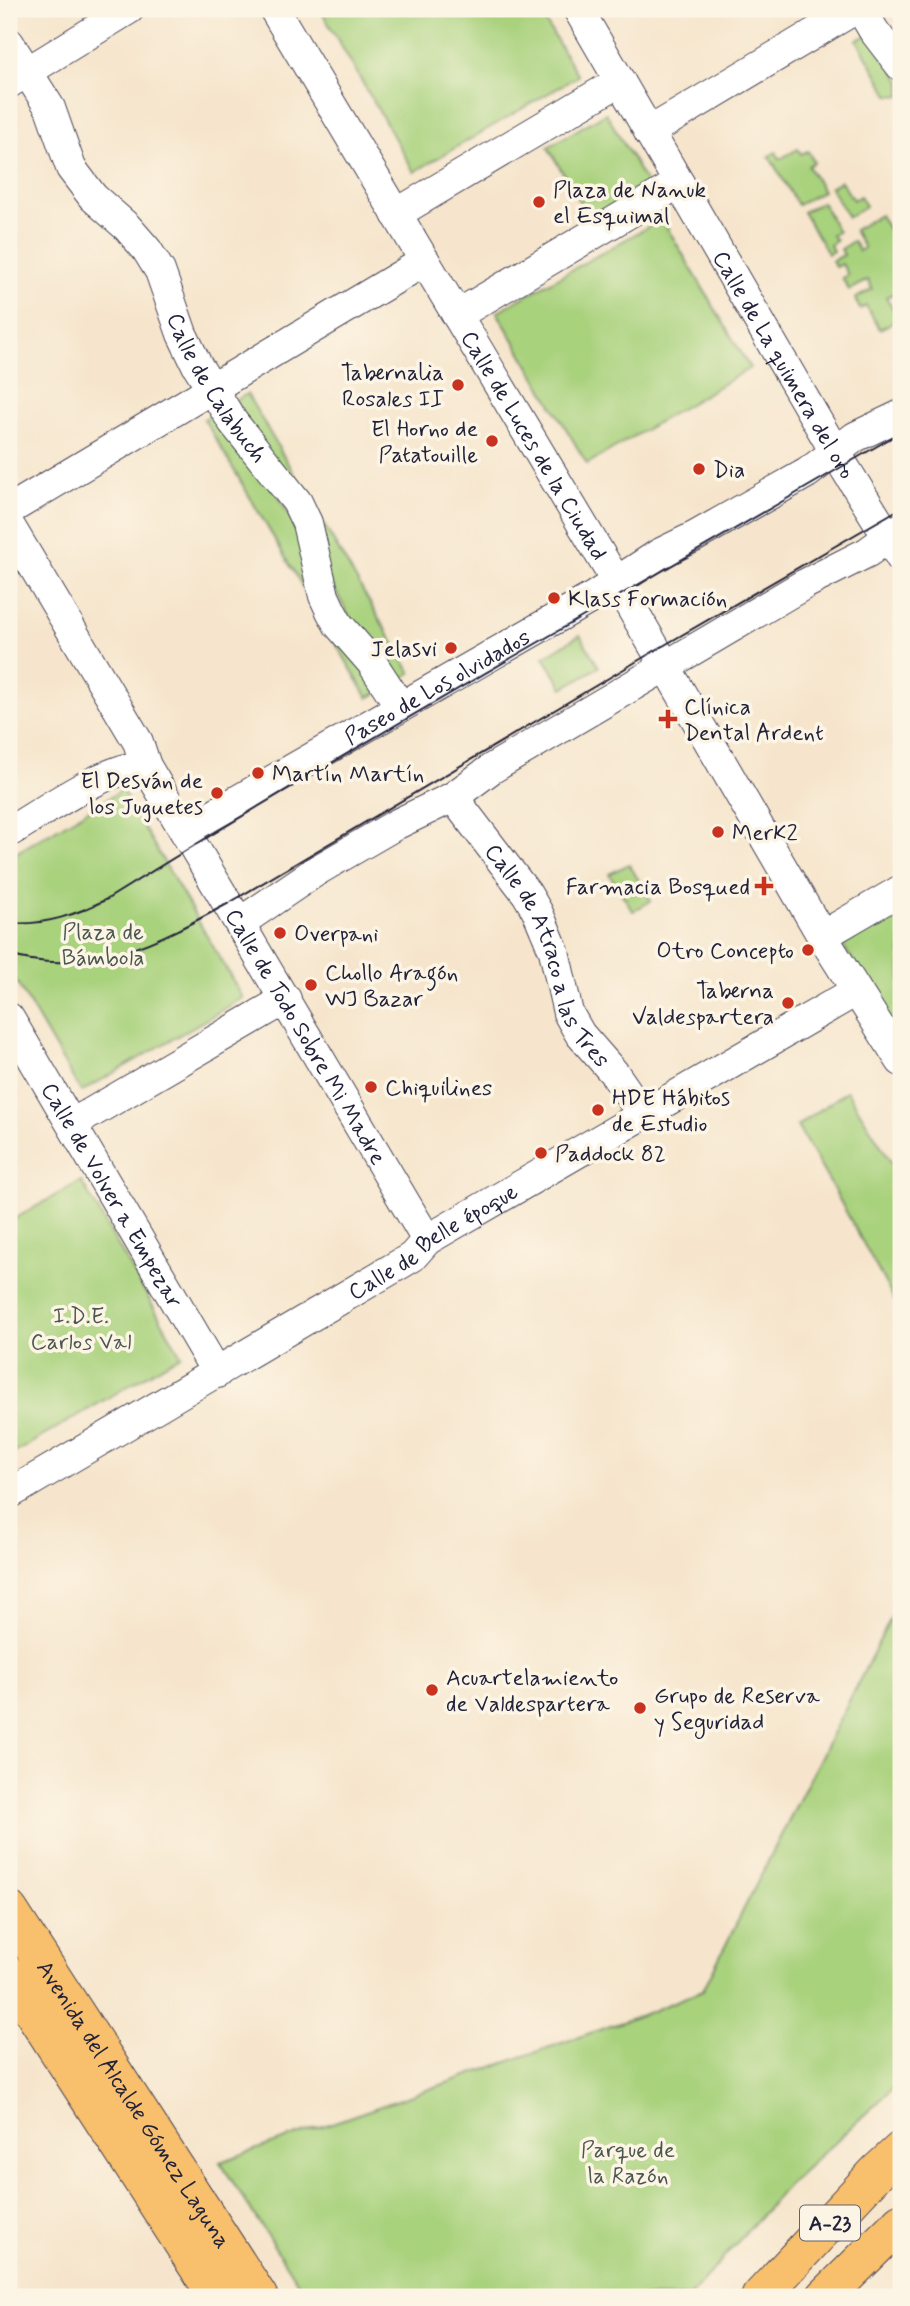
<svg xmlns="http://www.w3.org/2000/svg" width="910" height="2306" font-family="Mynerve,sans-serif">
	<rect width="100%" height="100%" fill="#fcf5e5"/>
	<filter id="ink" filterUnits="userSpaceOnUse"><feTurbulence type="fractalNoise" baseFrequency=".0143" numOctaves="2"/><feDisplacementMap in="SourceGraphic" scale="14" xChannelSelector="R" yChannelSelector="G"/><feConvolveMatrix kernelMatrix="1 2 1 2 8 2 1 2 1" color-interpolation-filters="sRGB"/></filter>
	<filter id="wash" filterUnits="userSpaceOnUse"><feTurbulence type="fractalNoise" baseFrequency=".00686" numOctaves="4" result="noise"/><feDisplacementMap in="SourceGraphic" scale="28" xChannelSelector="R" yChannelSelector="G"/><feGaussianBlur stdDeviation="1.57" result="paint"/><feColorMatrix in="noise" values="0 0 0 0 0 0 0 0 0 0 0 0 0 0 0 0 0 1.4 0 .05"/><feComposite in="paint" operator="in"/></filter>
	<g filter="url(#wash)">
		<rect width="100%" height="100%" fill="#f6e5cc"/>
		<g fill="#a9d27d" stroke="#667a5c" stroke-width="2">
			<polygon points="320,9 538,9 578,76 414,172"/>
			<polygon points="869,34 901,81 901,96 889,95 857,40"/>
			<polygon points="606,113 648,186 590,220 548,147"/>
			<polygon points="798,149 801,154 808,151 814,162 808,166 823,191 798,205 769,156 776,152 780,159"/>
			<polygon points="841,181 853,200 860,196 866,206 848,217 830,187"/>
			<polygon points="822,202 838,232 832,235 836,241 830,245 833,251 828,254 803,212"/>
			<polygon points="880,215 901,251 901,262 894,266 898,273 901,271 901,308 893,294 886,297 899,319 880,329 866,306 860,309 855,299 872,289 868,280 849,290 842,278 848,275 842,264 835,267 832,261 844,255 841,249 853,241 859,251 864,248 854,230"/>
			<polygon points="662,219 750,368 587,464 497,312"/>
			<polygon points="247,394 411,673 399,680 353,624 235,401"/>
			<polygon points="216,412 275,489 380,691 368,698 204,419"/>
			<polygon points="580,635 599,667 563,688 544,657"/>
			<polygon points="122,790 243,998 81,1092 9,969 9,857"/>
			<polygon points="629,864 651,901 633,911 609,874"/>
			<polygon points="901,910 901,1018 891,1025 843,945"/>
			<polygon points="847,1091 901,1178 901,1312 833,1188 797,1126"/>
			<polygon points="81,1181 181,1355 9,1456 9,1222"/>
			<polygon points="901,1598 901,2081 789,2184 689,2297 307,2297 220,2162 642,2015 703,1990"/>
		</g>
	</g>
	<g filter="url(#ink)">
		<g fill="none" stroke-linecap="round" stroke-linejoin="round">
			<g stroke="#423f51" stroke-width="32">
				<g id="minor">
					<path id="s1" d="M274 9 616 581 822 936 901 1061"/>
					<path id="s2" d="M578 9 835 452 901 558"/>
					<polyline points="861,9 874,31 901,66"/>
					<path id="s3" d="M9 43 50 108 71 168 93 197 127 227 147 250 160 271 182 334 197 365 233 422 297 502 307 523 324 596 331 611 338 624 372 663 400 706"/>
					<polyline points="9,83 129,9"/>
					<polyline points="649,132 855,9"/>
					<polyline points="396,214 620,81"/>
					<polyline points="457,315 679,183"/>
					<polyline points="9,510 425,261"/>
					<path id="s4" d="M9 525 138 742 146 766 427 1240"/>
					<path id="s5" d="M453 797 527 894 538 913 554 951 568 1013 580 1034 614 1073 643 1115"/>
					<path id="s6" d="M186 830 593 597 659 554 694 537 807 473 855 437 901 415"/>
					<path d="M9 832C43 812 109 765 146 766"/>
					<polyline points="241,922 316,871 397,824 453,797 491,769 805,584 868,552 901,528"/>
					<polyline points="822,936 901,890"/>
					<path id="s7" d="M9 1018 217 1373"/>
					<polyline points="72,1124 286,999"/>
					<path id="s8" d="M9 1494 412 1257 427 1240 856 991"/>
				</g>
			</g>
			<g stroke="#423f51" stroke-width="39">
				<g id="major">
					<path id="s9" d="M9 1910 259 2297"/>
					<polyline points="9,1975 217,2297"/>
					<polyline points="760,2297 877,2172 901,2150"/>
					<polyline points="825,2297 901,2222"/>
				</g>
			</g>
			<use href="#minor" stroke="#fff" stroke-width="30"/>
			<use href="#major" stroke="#f8bf6c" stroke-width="37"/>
			<g stroke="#22223b" stroke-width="2">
				<path d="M9 923C45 926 78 914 109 898 369 735 637 588 901 432"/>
				<path d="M9 955C89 979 161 940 229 903L656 650 901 508"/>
			</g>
		</g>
	</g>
	<g fill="#c8321e" stroke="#fcf5e5" stroke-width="2.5">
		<circle cx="539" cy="202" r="7"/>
		<circle cx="458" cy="385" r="7"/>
		<circle cx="492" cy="441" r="7"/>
		<circle cx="699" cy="469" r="7"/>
		<circle cx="554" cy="598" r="7"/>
		<circle cx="451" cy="648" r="7"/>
		<path d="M664.5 708.5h7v7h7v7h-7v7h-7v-7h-7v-7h7z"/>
		<circle cx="258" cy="773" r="7"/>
		<circle cx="217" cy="793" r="7"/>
		<circle cx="718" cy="832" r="7"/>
		<path d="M760.5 875.5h7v7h7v7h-7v7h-7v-7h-7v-7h7z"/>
		<circle cx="280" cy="933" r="7"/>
		<circle cx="808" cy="950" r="7"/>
		<circle cx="311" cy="985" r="7"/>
		<circle cx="788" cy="1003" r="7"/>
		<circle cx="371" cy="1087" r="7"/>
		<circle cx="598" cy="1110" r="7"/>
		<circle cx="541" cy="1153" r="7"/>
		<circle cx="432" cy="1690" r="7"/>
		<circle cx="640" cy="1708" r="7"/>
	</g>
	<g text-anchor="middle" stroke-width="7" stroke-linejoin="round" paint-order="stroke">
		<rect fill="#fcf5e5" stroke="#63616e" stroke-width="2" x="800" y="2205.5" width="60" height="35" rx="5"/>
		<g font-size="21" font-weight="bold" fill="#22223b">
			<text x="830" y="2230">A-23</text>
		</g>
		<g font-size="23" fill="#22223b" stroke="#fcf5e5" text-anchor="start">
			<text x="553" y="197">Plaza de Nanuk<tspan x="553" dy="26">el Esquimal</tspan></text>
			<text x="444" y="380" text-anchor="end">Tabernalia<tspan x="444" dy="26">Rosales II</tspan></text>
			<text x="478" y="436" text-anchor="end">El Horno de<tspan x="478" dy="26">Patatouille</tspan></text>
			<text x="713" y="477">Dia</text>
			<text x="568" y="606">Klass Formación</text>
			<text x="437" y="656" text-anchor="end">Jelasvi</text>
			<text x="684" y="714">Clínica<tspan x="684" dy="26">Dental Ardent</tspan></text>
			<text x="272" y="781">Martín Martín</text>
			<text x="203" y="788" text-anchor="end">El Desván de<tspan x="203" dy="26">los Juguetes</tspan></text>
			<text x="732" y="840">MerK2</text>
			<text x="750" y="894" text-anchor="end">Farmacia Bosqued</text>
			<text x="294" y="941">Overpani</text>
			<text x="794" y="958" text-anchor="end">Otro Concepto</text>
			<text x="325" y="980">Chollo Aragón<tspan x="325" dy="26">WJ Bazar</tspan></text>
			<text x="774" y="998" text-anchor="end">Taberna<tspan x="774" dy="26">Valdespartera</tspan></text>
			<text x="385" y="1095">Chiquilines</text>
			<text x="612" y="1105">HDE Hábitos<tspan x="612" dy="26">de Estudio</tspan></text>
			<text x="555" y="1161">Paddock 82</text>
			<text x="446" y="1685">Acuartelamiento<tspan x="446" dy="26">de Valdespartera</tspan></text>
			<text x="654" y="1703">Grupo de Reserva<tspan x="654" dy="26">y Seguridad</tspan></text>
		</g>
		<g font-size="23" fill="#22223b" stroke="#fcf5e5">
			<text dy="8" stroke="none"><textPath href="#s2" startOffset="411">Calle de La quimera del oro</textPath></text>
			<text dy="8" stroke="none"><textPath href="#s3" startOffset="408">Calle de Calabuch</textPath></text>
			<text dy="8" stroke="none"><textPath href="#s1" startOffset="508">Calle de Luces de la Ciudad</textPath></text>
			<text dy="8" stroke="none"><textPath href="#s6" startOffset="289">Paseo de Los olvidados</textPath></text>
			<text dy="8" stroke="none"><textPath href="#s5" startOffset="187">Calle de Atraco a las Tres</textPath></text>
			<text dy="8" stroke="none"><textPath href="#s4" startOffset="592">Calle de Todo Sobre Mi Madre</textPath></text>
			<text dy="8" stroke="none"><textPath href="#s7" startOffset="205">Calle de Volver a Empezar</textPath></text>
			<text dy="8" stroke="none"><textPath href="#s8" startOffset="494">Calle de Belle époque</textPath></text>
			<text dy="8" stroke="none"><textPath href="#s9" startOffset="231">Avenida del Alcalde Gómez Laguna</textPath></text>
		</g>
		<g font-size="23" fill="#4a574f" stroke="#fcf5e5">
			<text x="103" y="939">Plaza de<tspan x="103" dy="26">Bámbola</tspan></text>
			<text x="81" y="1323">I.D.E.<tspan x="81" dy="26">Carlos Val</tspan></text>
			<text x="628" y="2157">Parque de<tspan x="628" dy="26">la Razón</tspan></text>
		</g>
	</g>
	<rect width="910" height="2306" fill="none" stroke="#fcf5e5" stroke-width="35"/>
</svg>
